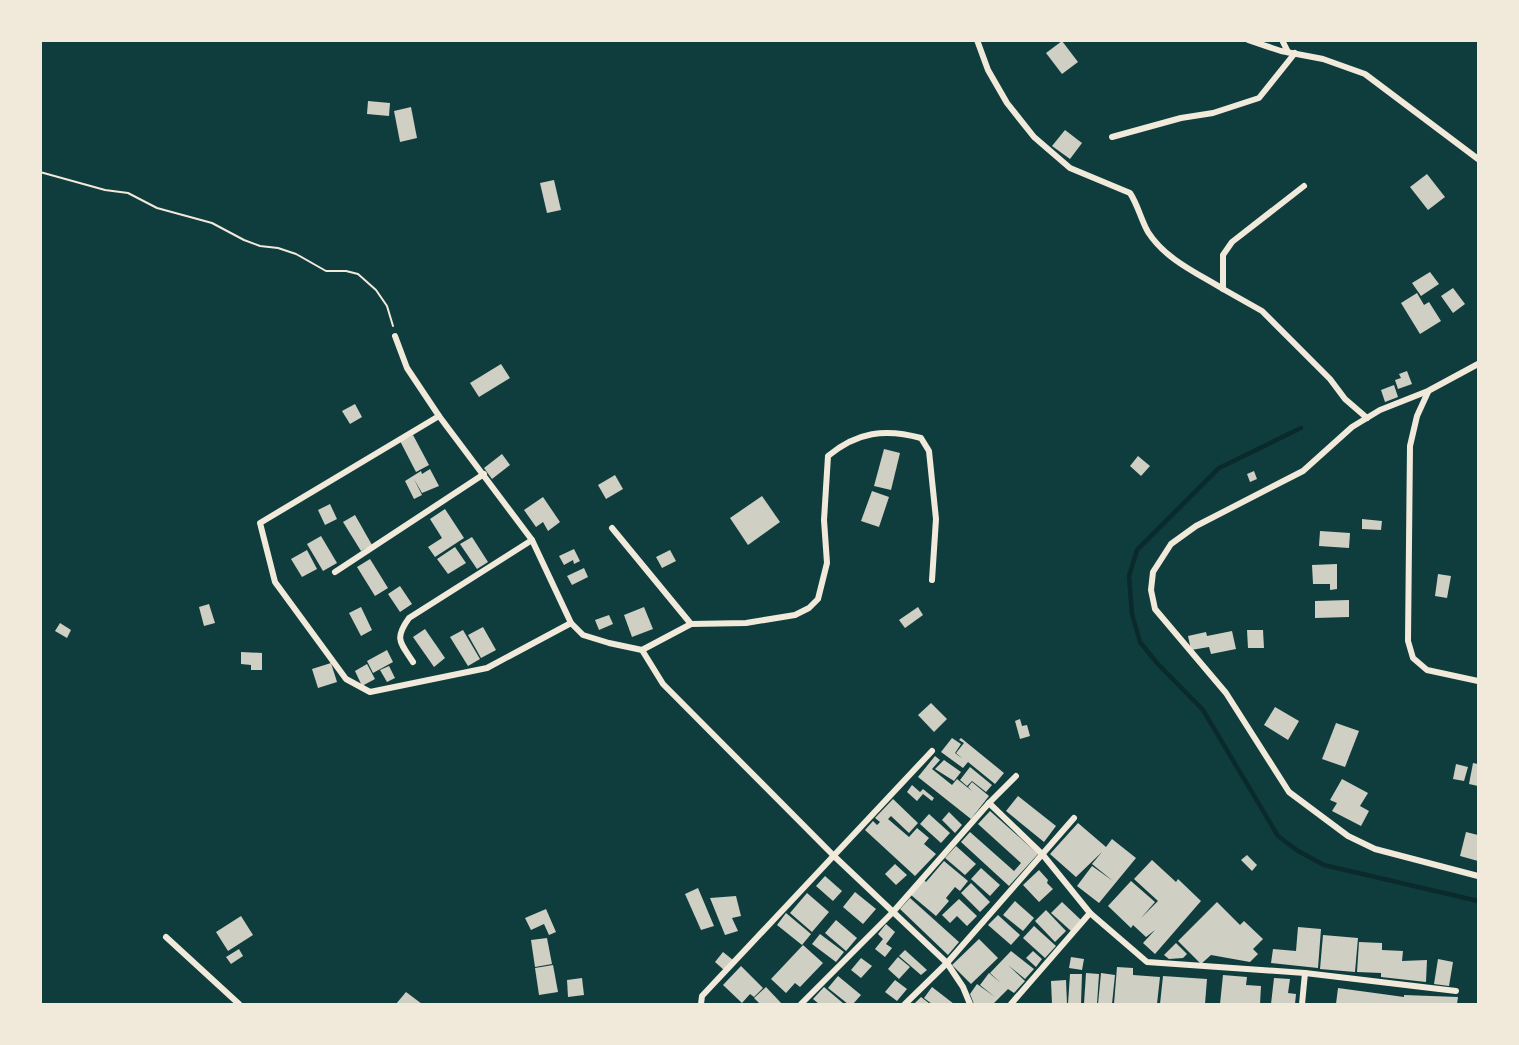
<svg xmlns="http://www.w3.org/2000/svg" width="1519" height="1045" font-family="'Times New Roman',serif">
	<rect width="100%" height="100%" fill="#0f3d3e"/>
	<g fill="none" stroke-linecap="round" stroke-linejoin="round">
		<polyline stroke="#0a2a2b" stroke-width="4.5" points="1301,428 1219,468 1137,550 1129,576 1132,614 1140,642 1157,663 1203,710 1278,836 1298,851 1324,865 1478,901"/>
	</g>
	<g fill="#cfcfc3">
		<polygon points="1062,41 1078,62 1062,74 1046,53"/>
		<polygon points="368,101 390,103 389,116 367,114"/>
		<polygon points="411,107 417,138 400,142 394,111"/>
		<polygon points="1065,130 1082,143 1070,159 1052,146"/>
		<polygon points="1427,174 1445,197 1428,210 1410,187"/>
		<polygon points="554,180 561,210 547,213 540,183"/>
		<polygon points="1430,272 1439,284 1421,296 1412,283"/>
		<polygon points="1453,288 1465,304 1453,313 1441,296"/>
		<polygon points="1417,293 1424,305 1429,302 1441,321 1420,334 1401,303"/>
		<polygon points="501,364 510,378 479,397 470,383"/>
		<polygon points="1407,371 1412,384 1398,389 1395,380 1401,378 1399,374"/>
		<polygon points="1394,385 1398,397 1385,402 1381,390"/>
		<polygon points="355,404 362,417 350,424 342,411"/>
		<polygon points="413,435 429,465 416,472 400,441"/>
		<polygon points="884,449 900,453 891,490 874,486"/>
		<polygon points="502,454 510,465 492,479 484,468"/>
		<polygon points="1138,456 1150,466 1141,476 1130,466"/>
		<polygon points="430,469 439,486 422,493 414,479 422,495 414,499 405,481 421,471 422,474"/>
		<polygon points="1254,471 1257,479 1250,482 1247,474"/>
		<polygon points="615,475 623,489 606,499 598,485"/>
		<polygon points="872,491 889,497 879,527 861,521"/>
		<polygon points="762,496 780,522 748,545 730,518"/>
		<polygon points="543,497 560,522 548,531 543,522 536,527 524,510"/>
		<polygon points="330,504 337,519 325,525 318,510"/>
		<polygon points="445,509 464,538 435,557 428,547 442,538 430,519"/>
		<polygon points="355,515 372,545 361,551 343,522"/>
		<polygon points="1362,519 1382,521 1381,530 1362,529"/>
		<polygon points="1320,531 1350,533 1349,548 1319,546"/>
		<polygon points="321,536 337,563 323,571 307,544"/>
		<polygon points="472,537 488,562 477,569 460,544"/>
		<polygon points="455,547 466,563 448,574 437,559"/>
		<polygon points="574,549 580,561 574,564 573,560 564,565 559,556"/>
		<polygon points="307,550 317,569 302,577 291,559"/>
		<polygon points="670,550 676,561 662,568 656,557"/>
		<polygon points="370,559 388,588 375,596 357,567"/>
		<polygon points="1337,564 1337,589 1330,590 1330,584 1313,584 1312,565"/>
		<polygon points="584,568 588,577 572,585 567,576"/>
		<polygon points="1438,574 1451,576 1447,598 1435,596"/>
		<polygon points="400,586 412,604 400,612 388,594"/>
		<polygon points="1349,600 1349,617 1315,618 1315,601"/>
		<polygon points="209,604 215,623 204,626 199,607"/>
		<polygon points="361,607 372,630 361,636 349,613"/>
		<polygon points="644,607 653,629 632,637 624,615"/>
		<polygon points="918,607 923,615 905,628 899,620"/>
		<polygon points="609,615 613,624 599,630 595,620"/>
		<polygon points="60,623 71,630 67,638 55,631"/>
		<polygon points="483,627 496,650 481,658 468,635"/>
		<polygon points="425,629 445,658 434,667 413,637"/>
		<polygon points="463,630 480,659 468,666 450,637"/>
		<polygon points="1247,630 1263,630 1264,648 1248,648"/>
		<polygon points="1232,631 1236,649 1211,654 1209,647 1191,650 1188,636 1206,632 1207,636"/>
		<polygon points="387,650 393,662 373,673 367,661"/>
		<polygon points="241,652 262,653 262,670 251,670 251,665 241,664"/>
		<polygon points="331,663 337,682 318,688 312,669"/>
		<polygon points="367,664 375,679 362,686 355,671"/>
		<polygon points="389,666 395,678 387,682 380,670"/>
		<polygon points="931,703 947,719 934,732 918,715"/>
		<polygon points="1275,707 1299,721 1288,740 1264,725"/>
		<polygon points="1020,719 1022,726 1027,725 1030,736 1020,739 1015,721"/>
		<polygon points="1336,723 1359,731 1345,767 1322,759"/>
		<polygon points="952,738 961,744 955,753 963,759 956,753 964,743 959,740 961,738 1004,773 995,784 968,762 963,768 941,752"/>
		<polygon points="935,756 940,760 932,769 952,785 957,779 972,791 968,787 972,782 989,796 971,819 918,777"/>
		<polygon points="944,760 961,772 954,781 935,769"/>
		<polygon points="1473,763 1478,764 1478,786 1469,784"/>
		<polygon points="1456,764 1468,767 1464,781 1453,779"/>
		<polygon points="970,767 992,785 986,792 972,781 967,786 960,780"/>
		<polygon points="1342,779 1368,793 1360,806 1369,811 1361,826 1332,811 1337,803 1330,800"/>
		<polygon points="912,785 920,792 923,789 934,798 932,801 923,794 917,801 907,792"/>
		<polygon points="1018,796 1056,826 1044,842 1006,811"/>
		<polygon points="893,799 918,823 909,833 891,816 888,819 909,837 917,828 929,838 924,844 936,854 915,876 865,830 873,821 877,825 880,822 875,818"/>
		<polygon points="990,811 1038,854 1009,886 961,842 970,832 1014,871 1021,863 978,824"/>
		<polygon points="949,812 962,825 955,833 942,820"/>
		<polygon points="929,814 950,833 941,843 920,824"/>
		<polygon points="1078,823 1106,847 1112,839 1136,858 1099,903 1077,886 1092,866 1113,881 1092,864 1102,852 1076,877 1050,854"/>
		<polygon points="1466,832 1478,835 1478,861 1460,856"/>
		<polygon points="956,846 976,864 965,875 945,858"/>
		<polygon points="1247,855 1257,865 1252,871 1241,860"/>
		<polygon points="1152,860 1176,882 1178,879 1201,901 1155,954 1143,943 1155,930 1146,937 1133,925 1131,928 1108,906 1131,881 1155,902 1141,918 1158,901 1134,879"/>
		<polygon points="944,861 968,881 960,891 955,887 946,898 949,901 936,916 911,895 924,880 926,882"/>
		<polygon points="895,864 907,875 896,885 885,874"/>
		<polygon points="981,868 1000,885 990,896 971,879"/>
		<polygon points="1039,870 1048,880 1047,883 1053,889 1039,902 1023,885"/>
		<polygon points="825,876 842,891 833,901 816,886"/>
		<polygon points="971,883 990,902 980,912 961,893"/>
		<polygon points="698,888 714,926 701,930 685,894"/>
		<polygon points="855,892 876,909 863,924 843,907"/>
		<polygon points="807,893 829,912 812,932 790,913"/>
		<polygon points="736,896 741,916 732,918 738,931 725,935 710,898"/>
		<polygon points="910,898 959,942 948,955 900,909"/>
		<polygon points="959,899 977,916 967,926 957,916 950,923 942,915"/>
		<polygon points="1015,901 1034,918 1023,931 1003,915"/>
		<polygon points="1062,902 1081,920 1071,931 1051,913"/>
		<polygon points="1217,902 1240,925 1244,921 1263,939 1253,949 1258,954 1250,962 1211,955 1201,964 1178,941"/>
		<polygon points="546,909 556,932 549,935 544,924 531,930 525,918"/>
		<polygon points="1046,910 1066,931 1055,942 1035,921"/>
		<polygon points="786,913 811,934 802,945 777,925"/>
		<polygon points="998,915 1020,935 1011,945 988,925"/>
		<polygon points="241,916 253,935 228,951 216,932"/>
		<polygon points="836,920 857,938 846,951 825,933"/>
		<polygon points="886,924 895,932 886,944 892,948 885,957 875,949 883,939 878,934"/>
		<polygon points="1034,926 1056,946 1045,958 1023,938"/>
		<polygon points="1298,927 1321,929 1318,968 1271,963 1273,949 1296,951"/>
		<polygon points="820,934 844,952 836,962 812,944"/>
		<polygon points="1323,935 1358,938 1355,972 1320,969"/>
		<polygon points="547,938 552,964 535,967 531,940"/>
		<polygon points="979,939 998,958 971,984 952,965"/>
		<polygon points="1359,942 1382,943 1382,950 1403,951 1402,961 1427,960 1426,982 1381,977 1381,973 1357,972"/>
		<polygon points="1176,943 1187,954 1183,958 1169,959 1164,955"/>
		<polygon points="803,945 823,963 800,987 795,983 786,993 771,979"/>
		<polygon points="239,949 243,956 231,964 226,957"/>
		<polygon points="905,950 927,970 921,975 899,956"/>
		<polygon points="1011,951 1034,969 1025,979 1008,965 1025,981 1014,993 1008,989 993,1004 974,1004 970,994 977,984 995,997 980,985 989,973 1001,983 990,973"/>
		<polygon points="1033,951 1042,959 1036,967 1026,958"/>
		<polygon points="723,952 733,960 724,970 715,962"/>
		<polygon points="898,957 910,967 899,979 888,969"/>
		<polygon points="1071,957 1084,959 1082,970 1069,968"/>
		<polygon points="861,958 872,966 861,978 851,970"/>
		<polygon points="1438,959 1453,962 1449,986 1434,984"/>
		<polygon points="553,965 558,992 539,995 535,968"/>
		<polygon points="741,966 763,988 754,997 750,994 742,1003 723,985"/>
		<polygon points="1117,967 1133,968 1133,975 1160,977 1157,1004 1114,1004"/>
		<polygon points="1086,973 1099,974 1097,1004 1084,1004"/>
		<polygon points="1101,973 1115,975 1112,1004 1098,1004"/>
		<polygon points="1070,974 1082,974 1081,1004 1068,1004"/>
		<polygon points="1223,975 1247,977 1246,985 1261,986 1260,1004 1220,1004"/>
		<polygon points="838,976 861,995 853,1004 848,1004 828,988"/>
		<polygon points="1163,976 1207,979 1205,1004 1160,1004"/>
		<polygon points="582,978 584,995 568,997 567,980"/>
		<polygon points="1274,978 1290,979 1288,993 1296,994 1295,1004 1271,1004"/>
		<polygon points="895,980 907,989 897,1001 885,992"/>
		<polygon points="1066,980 1067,1004 1052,1004 1051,981"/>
		<polygon points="766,987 782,1004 760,1004 754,998"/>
		<polygon points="824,987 844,1004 819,1004 813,999"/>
		<polygon points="932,987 954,1004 932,1004 924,998"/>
		<polygon points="1338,988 1404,997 1404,995 1458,997 1457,1004 1336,1004"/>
		<polygon points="406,992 422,1004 396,1004"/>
		<polygon points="921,997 930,1004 914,1004"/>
	</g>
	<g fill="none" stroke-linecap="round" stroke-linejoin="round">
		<polyline stroke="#f1e9da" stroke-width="2" points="40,172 105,190 128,193 157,208 212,223 244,240 260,246 278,248 296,254 326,271 346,271 358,274 376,290 387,306 393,326"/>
		<g stroke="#f1e9da" stroke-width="6">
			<path d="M977 40 988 70 1007 103 1034 137 1070 168 1130 193C1138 205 1141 220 1148 232 1165 259 1197 273 1223 289"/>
			<polyline points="1248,40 1281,51 1323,59 1365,74 1478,159"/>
			<polyline points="1282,40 1288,52"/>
			<polyline points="1112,137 1181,118 1213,113 1259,98 1295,53"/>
			<polyline points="1304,186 1232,242 1223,255 1223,289 1262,311 1330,379 1345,399 1367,418"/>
			<polyline points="395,336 407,368 439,416 532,540 571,623 583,635 609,643 642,650 663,684 834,856 947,963 963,987 970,1004"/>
			<polyline points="1478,364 1428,391 1380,410 1352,427 1303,471 1196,526 1171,544 1153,572 1151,590 1155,609 1226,693 1289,792 1348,836 1375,849 1478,876"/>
			<polyline points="1428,392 1417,416 1410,446 1408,641 1413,658 1427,670 1478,681"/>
			<polyline points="439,416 260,523 275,582 346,679 370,692 487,668 571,623"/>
			<polyline points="612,528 691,624"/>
			<polyline points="335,572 484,474"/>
			<path d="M642 650 691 624 746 623 795 615 809 608 818 599 827 563 824 520 828 456C857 432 885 428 921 438L929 451 936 519 932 580"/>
			<path d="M413 662C400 642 394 639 409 618L532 540"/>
			<polyline points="989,803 1043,855 1090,913 1147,962 1305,973 1456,991"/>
			<polyline points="166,937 239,1004"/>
			<polyline points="701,1004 702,996 932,751"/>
			<polyline points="801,1004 893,912 989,803 1016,776"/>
			<polyline points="905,1004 947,963 1074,818"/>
			<polyline points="1011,1004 1090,913"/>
			<polyline points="1302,1004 1305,973"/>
		</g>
	</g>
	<rect width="1519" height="1045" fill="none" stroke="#f1e9da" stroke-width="84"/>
</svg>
